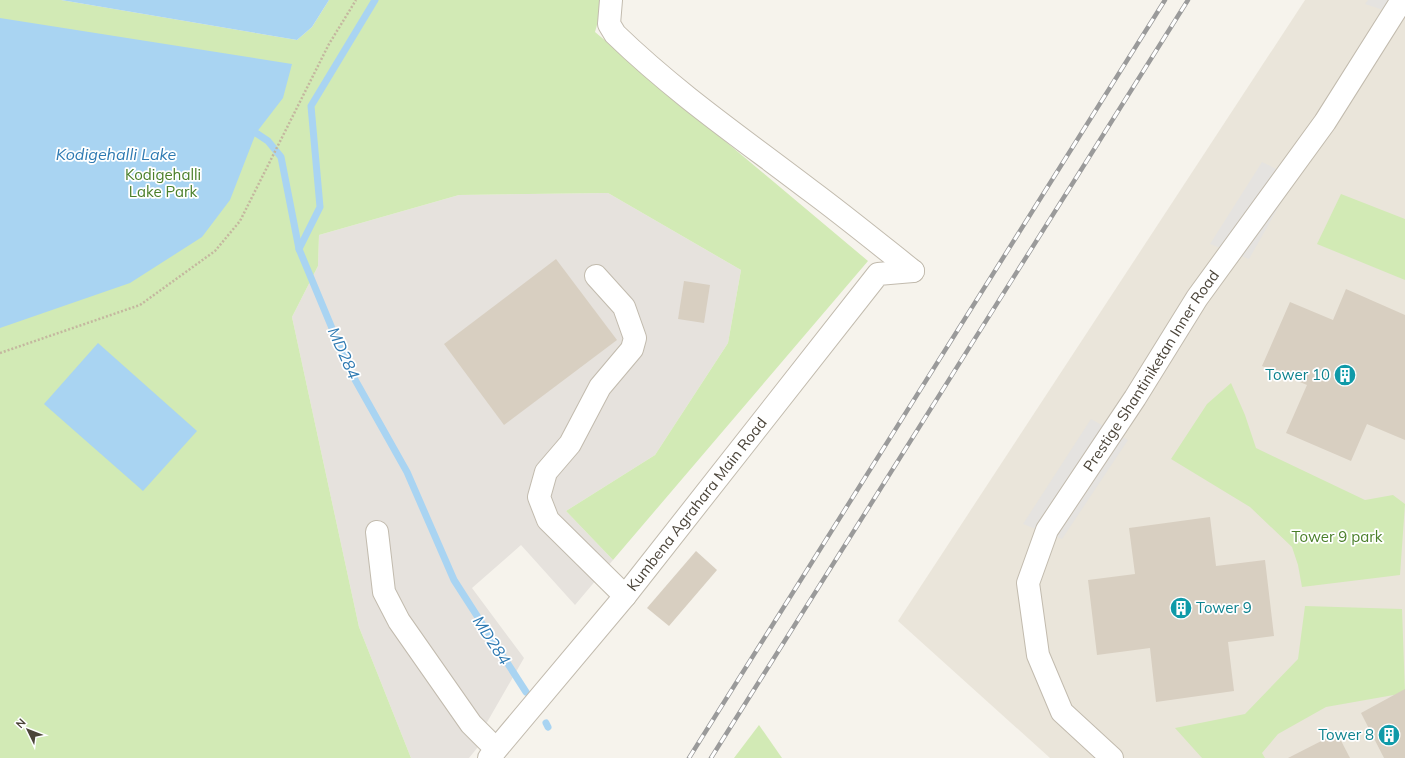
<svg xmlns="http://www.w3.org/2000/svg" width="1405" height="758" font-family="Mulish,sans-serif">
	<rect width="100%" height="100%" fill="#f6f3ec"/>
	<polygon fill="#eae5da" points="1305,0 1405,0 1405,758 1050,758 898,621"/>
	<polygon fill="#e6e2dd" points="608,193 741,270 728,343 655,455 566,511 613,560 575,605 521,545 472,588 524,658 478,738 482,742 469,758 411,758 359,627 292,317 318,266 319,235 459,195"/>
	<g fill="#d2eab5">
		<polygon points="0,0 61,0 297,40 312,27 329,0 604,0 595,32 868,261 613,560 566,511 655,455 728,343 741,270 608,193 459,195 319,235 318,266 292,317 359,627 411,758 0,758"/>
		<polygon points="1341,194 1405,219 1405,280 1317,244"/>
		<polygon points="1231,383 1245,415 1256,448 1365,500 1393,495 1405,504 1400,575 1302,587 1298,565 1292,547 1250,507 1171,459 1207,404"/>
		<polygon points="1305,606 1402,609 1405,693 1326,707 1278,734 1262,753 1265,758 1202,758 1175,728 1245,714 1298,659"/>
		<polygon points="759,725 782,758 734,758"/>
	</g>
	<g fill="#e5e3e0">
		<polygon points="1368,0 1405,0 1405,17 1365,4"/>
		<polygon points="1262,162 1295,178 1249,259 1210,244"/>
		<polygon points="1091,419 1128,440 1062,539 1023,524"/>
	</g>
	<g fill="#a9d4f2">
		<polygon points="61,0 329,0 312,27 297,40"/>
		<polygon points="0,18 292,64 283,98 256,133 230,200 202,237 130,283 0,328"/>
		<polygon points="98,343 197,431 143,491 44,404"/>
	</g>
	<g fill="none" stroke-linecap="round" stroke-linejoin="round">
		<g stroke="#a9d4f2" stroke-width="7">
			<polyline points="375,0 311,106 320,207 299,249 349,369 407,472 454,580 526,692"/>
			<polyline points="256,133 268,141 281,157 299,249"/>
			<polyline points="546,723 548,727"/>
		</g>
	</g>
	<g fill="#d8cfc1">
		<polygon points="556,259 617,340 504,425 444,344"/>
		<polygon points="684,281 710,285 704,323 678,319"/>
		<polygon points="1346,289 1405,315 1405,440 1367,424 1351,461 1286,433 1307,385 1262,366 1290,302 1333,320"/>
		<polygon points="1210,517 1216,566 1265,560 1274,636 1228,642 1234,691 1156,702 1150,648 1097,655 1088,580 1135,574 1129,528"/>
		<polygon points="696,551 717,570 669,626 647,608"/>
		<polygon points="1405,689 1405,758 1384,758 1361,713"/>
		<polygon points="1337,733 1350,758 1288,758"/>
	</g>
	<g fill="none" stroke-linecap="round" stroke-linejoin="round">
		<g stroke="#c2bbae" stroke-width="24">
			<g id="minor">
				<path d="M611 0 609 24 615 34C677 94 743 139 811 191 846 217 879 244 913 271"/>
				<polyline points="596,276 624,307 635,338 632,349 600,387 570,444 546,472 539,497 548,520 625,596"/>
				<polyline points="377,532 384,592 399,621 471,724 496,749"/>
				<path id="s1" d="M489 758 625 596 878 274 913 271"/>
				<path id="s2" d="M1112 758 1062 712 1038 655 1028 583 1047 530 1135 398 1197 298 1325 122 1402 0"/>
			</g>
		</g>
		<polyline stroke="#c4b79f" stroke-width="2.5" stroke-dasharray="2 2" stroke-linecap="butt" points="0,353 140,305 215,251 240,221 329,44 356,0"/>
		<use href="#minor" stroke="#fff" stroke-width="22"/>
		<g stroke="#9a9a9a" stroke-width="4.5">
			<g id="rail">
				<polyline points="689,758 1165,0"/>
				<polyline points="711,758 1188,0"/>
			</g>
		</g>
		<use href="#rail" stroke="#fff" stroke-width="3" stroke-dasharray="9" stroke-linecap="butt"/>
	</g>
	<defs>
		<g id="building-disc" transform="scale(1.15)"><circle r="9.5" fill="#0f9aa8" stroke="#fff"/><path d="M-4-6H4V6H1V3H-1V6H-4ZM-2.5-4.3h1.7v1.8h-1.7ZM.8-4.3h1.7v1.8H.8ZM-2.5-1h1.7V.8h-1.7ZM.8-1h1.7V.8H.8Z" fill="#fff"/></g>
	</defs>
	<g fill-rule="evenodd">
		<use href="#building-disc" x="1345" y="375"/>
		<use href="#building-disc" x="1181" y="608"/>
		<use href="#building-disc" x="1389" y="735"/>
	</g>
	<g text-anchor="middle" stroke-width="3.5" stroke-linejoin="round" paint-order="stroke">
		<g font-size="15" fill="#4a7f2a" stroke="#fff">
			<text x="163" y="180">Kodigehalli<tspan x="163" dy="17">Lake Park</tspan></text>
			<text x="1337" y="542">Tower 9 park</text>
		</g>
		<g font-size="15" fill="#4b4439" stroke="#fff">
			<text dy="5" stroke="none"><textPath href="#s2" startOffset="449">Prestige Shantiniketan Inner Road</textPath></text>
			<text dy="5" stroke="none"><textPath href="#s1" startOffset="328">Kumbena Agrahara Main Road</textPath></text>
		</g>
		<g font-size="15" fill="#0d838f" stroke="#fff" text-anchor="end">
			<text x="1330" y="380">Tower 10</text>
			<text x="1196" y="613" text-anchor="start">Tower 9</text>
			<text x="1374" y="740">Tower 8</text>
		</g>
		<g font-size="16" font-style="italic" fill="#2e7ab2" stroke="#fff">
			<text x="116" y="160">Kodigehalli Lake</text>
			<text transform="translate(344 353) rotate(66)" y="6">MD284</text>
			<text transform="translate(492 640) rotate(57)" y="6">MD284</text>
		</g>
	</g>
	<g transform="translate(28 730) rotate(313)" stroke="#ffffff" stroke-width="3" paint-order="stroke">
	<path d="M0-3L7 15L0 10L-7 15Z" fill="#4b4439"/>
	<text y="-6" font-size="11" font-weight="bold" text-anchor="middle" fill="#4b4439">N</text>
	</g>
</svg>
